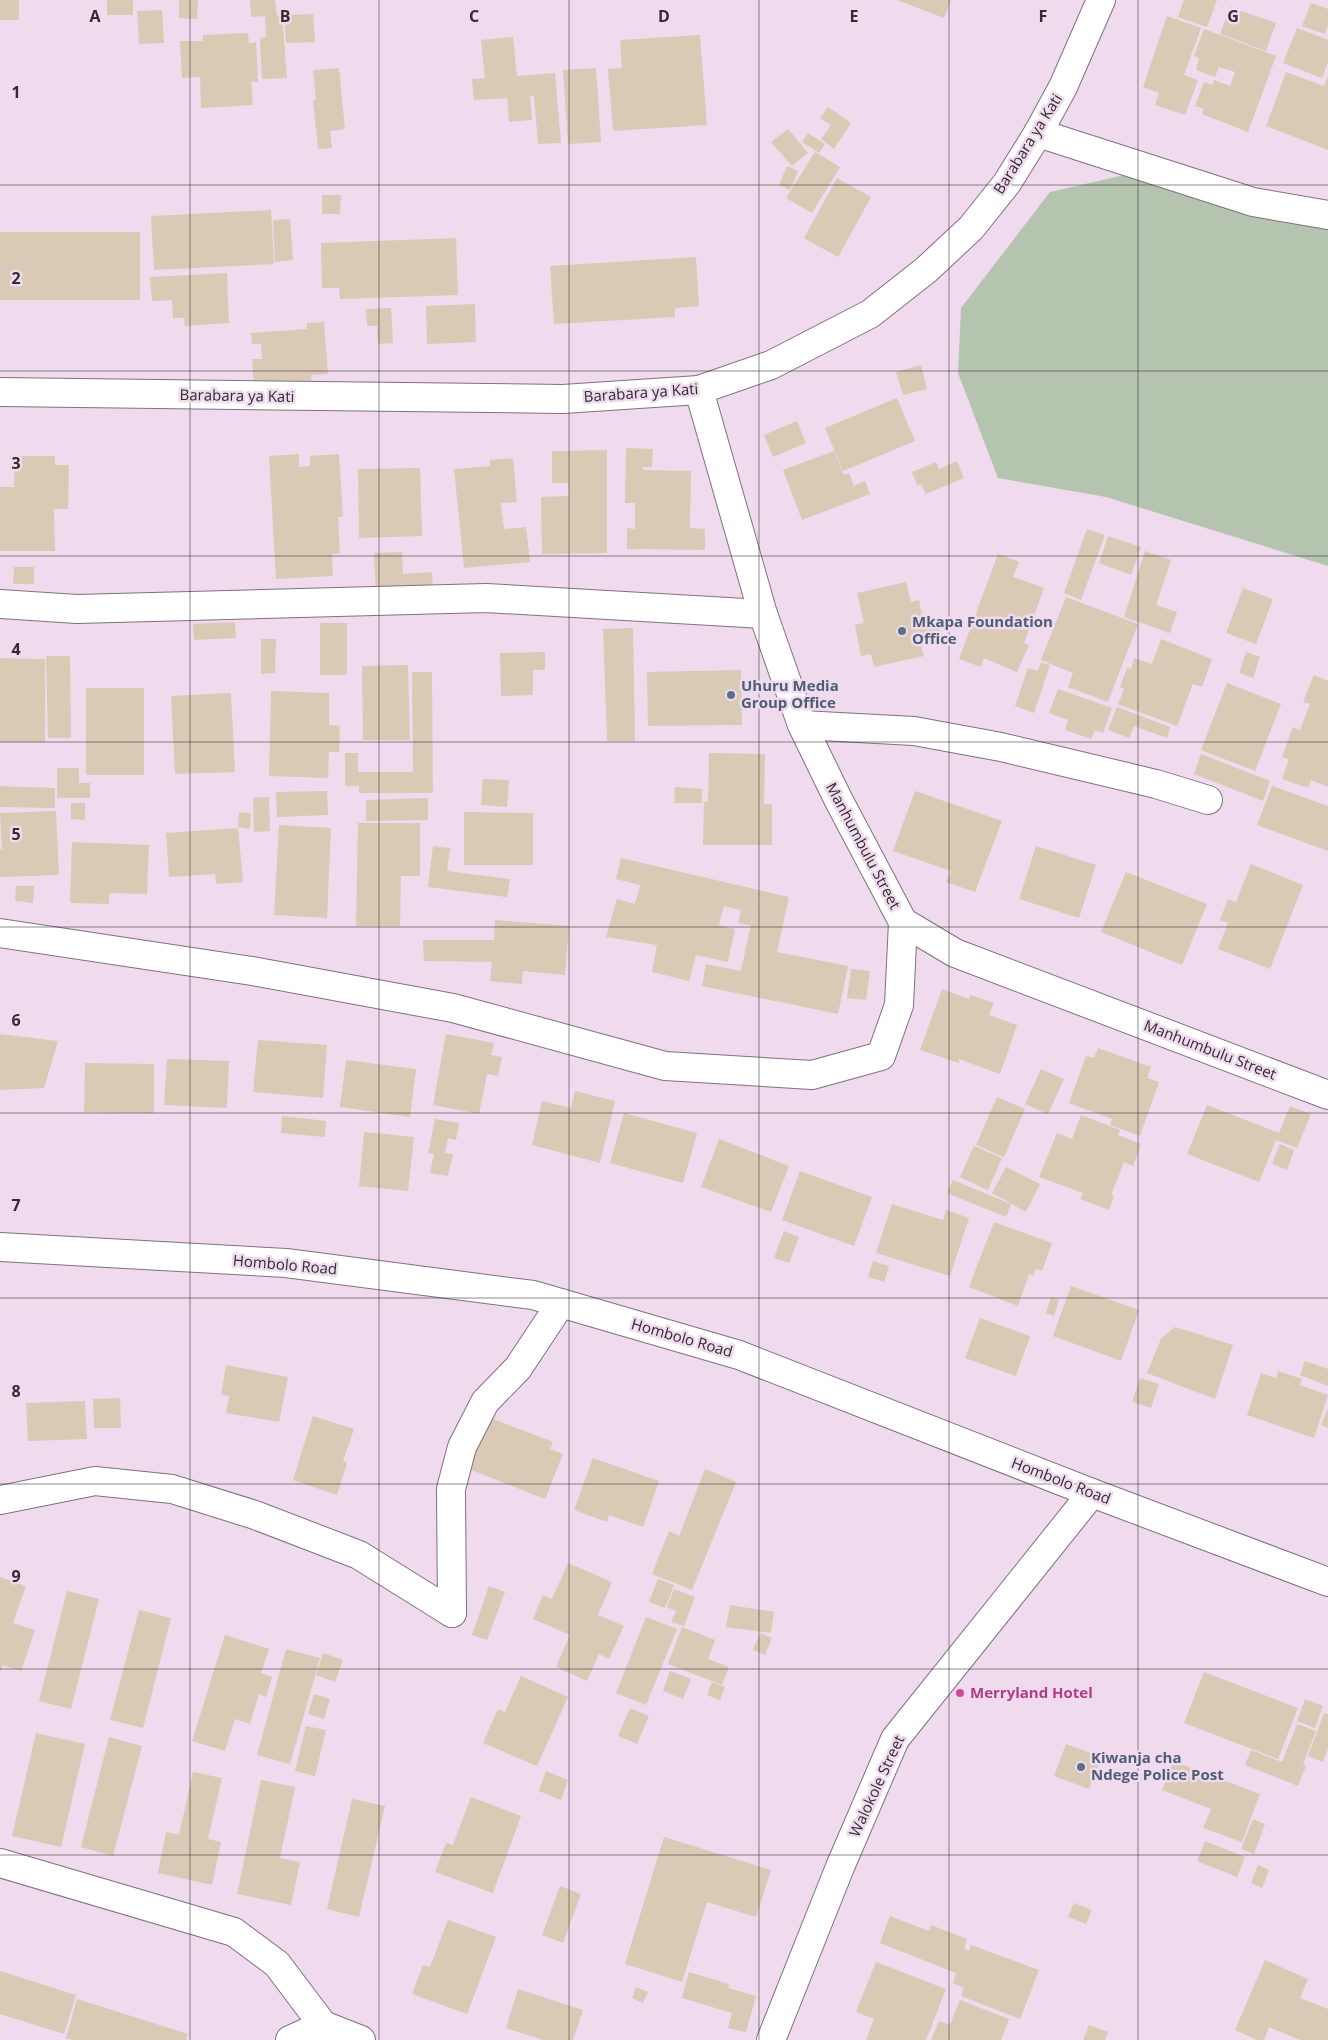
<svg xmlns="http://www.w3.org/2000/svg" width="1328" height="2040" font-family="'Open Sans',sans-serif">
	<rect width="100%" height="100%" fill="#efdbed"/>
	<polygon fill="#b5c4ae" points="1133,173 1328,217 1328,566 1106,497 998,478 958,373 961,308 1050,192"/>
	<g fill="#d9c9b5">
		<rect x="0" y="0" width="19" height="20"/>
		<rect x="107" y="0" width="26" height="15"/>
		<polygon points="179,0 198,0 197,19 179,18"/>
		<polygon points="250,0 275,0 277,16 282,15 287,78 262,79 260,38 266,37 265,16 251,17"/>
		<polygon points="897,0 951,0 944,18"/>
		<polygon points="1184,0 1217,0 1207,27 1178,17"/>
		<polygon points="1311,3 1328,9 1328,25 1325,34 1302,26"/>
		<polygon points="1230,7 1276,23 1266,51 1220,34"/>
		<polygon points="162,10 164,43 139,44 137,11"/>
		<polygon points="313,14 315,42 286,43 284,15"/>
		<polygon points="1167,16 1201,28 1184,75 1198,80 1185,115 1155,105 1159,93 1143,87"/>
		<polygon points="1297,28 1328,40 1328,62 1322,78 1283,63"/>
		<polygon points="1204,29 1276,56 1248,132 1202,114 1204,109 1195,106 1204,82 1212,85 1214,80 1230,86 1235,72 1219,67 1215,77 1196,70 1199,58 1194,56"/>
		<polygon points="248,33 249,43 256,42 258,82 251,82 253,105 201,108 200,77 182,78 180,41 203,41 203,35"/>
		<polygon points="700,35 707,125 613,131 608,69 622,68 620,40"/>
		<polygon points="513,37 517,76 555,73 561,143 538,144 534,96 530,96 532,120 509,122 507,98 474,100 472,79 485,78 481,40"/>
		<polygon points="339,68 345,129 330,131 332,148 318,149 313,101 316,100 313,70"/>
		<polygon points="596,68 601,142 568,144 563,70"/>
		<polygon points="1286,72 1324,86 1328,76 1328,150 1266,126"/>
		<polygon points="828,107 851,123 834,149 821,139 831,125 820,118"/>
		<polygon points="788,129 808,153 792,166 771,142"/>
		<polygon points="808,133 825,144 819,153 802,142"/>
		<polygon points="815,152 840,167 812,213 786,198"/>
		<polygon points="787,166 798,171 790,190 779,185"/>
		<polygon points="837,178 871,197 838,257 804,238"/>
		<polygon points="322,195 341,195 340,214 322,214"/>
		<polygon points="271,210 274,264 154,270 151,216"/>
		<polygon points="290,219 293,260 275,262 273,220"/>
		<rect x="0" y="232" width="140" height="68"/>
		<polygon points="456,238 458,295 340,299 339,288 322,288 321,243"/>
		<polygon points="696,257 699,306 675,308 675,317 554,324 550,266"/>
		<polygon points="227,273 229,323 185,326 184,318 173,318 172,300 152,301 150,277"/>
		<polygon points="475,304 476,342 427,344 426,306"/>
		<polygon points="391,308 393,343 378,344 377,326 367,326 366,309"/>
		<polygon points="324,322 328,374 311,375 312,387 254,390 252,359 262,359 261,344 252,344 251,333 307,329 307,323"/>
		<polygon points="921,365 927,389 903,395 896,372"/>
		<polygon points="897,398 915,441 843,471 825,428"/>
		<polygon points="797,421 806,443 773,457 764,435"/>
		<polygon points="626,448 653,449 652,467 643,467 643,470 691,471 690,528 705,529 705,550 627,549 627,528 635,529 635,503 625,503"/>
		<polygon points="607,450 607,553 542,554 541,497 569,496 568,483 552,483 552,451"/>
		<polygon points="834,451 844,475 849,473 854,486 865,481 870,494 802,520 783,470"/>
		<polygon points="299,454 299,467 310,466 310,456 339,454 343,517 338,517 340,553 332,554 333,576 276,579 269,456"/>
		<polygon points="15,456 55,456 55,465 69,465 68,509 54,509 55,551 0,551 0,487 14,487"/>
		<polygon points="513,458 517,502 501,503 504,529 526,527 530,562 464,568 454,469 490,466 490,460"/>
		<polygon points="957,461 964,478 926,494 921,484 917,485 912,472 936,462 939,469"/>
		<polygon points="420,468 422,536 359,538 358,469"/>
		<polygon points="1087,529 1105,535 1081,600 1064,593"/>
		<polygon points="1108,536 1141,547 1131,575 1099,563"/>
		<polygon points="1145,551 1171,560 1156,605 1177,612 1170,633 1124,617"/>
		<polygon points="402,552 403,574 432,572 433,592 376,594 374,553"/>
		<polygon points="998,554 1019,562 1013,577 1044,588 1024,643 1029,645 1017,672 984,658 981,667 959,659"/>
		<polygon points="14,567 34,567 34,584 13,584"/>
		<polygon points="906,582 911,602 919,600 923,620 937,617 942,640 921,646 924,656 874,667 871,654 861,656 855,625 864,623 857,593"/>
		<polygon points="1243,588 1273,599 1256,644 1226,633"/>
		<polygon points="1066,597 1138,624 1108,702 1068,687 1073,673 1041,660"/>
		<polygon points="235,622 236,638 194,640 193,624"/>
		<rect x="320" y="623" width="27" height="52"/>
		<polygon points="633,628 635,741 607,741 603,629"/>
		<polygon points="261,639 276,639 275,673 261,674"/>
		<polygon points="1161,639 1212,659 1202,687 1193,684 1177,726 1118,704 1124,689 1120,687 1127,668 1131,669 1134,658 1152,664"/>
		<polygon points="545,652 545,670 533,670 533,695 501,696 500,653"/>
		<polygon points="1246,652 1260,657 1253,678 1239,673"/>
		<polygon points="46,656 70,656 71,738 48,738"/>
		<polygon points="0,658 45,659 45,742 0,742"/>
		<polygon points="1041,663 1050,665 1034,713 1015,706 1028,668 1038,671"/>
		<polygon points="408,665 410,740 363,740 362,666"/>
		<polygon points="741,670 742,725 648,726 647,672"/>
		<polygon points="412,672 432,672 433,793 359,793 359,786 345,786 345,753 358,753 358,772 413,772"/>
		<polygon points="1314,675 1328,681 1328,787 1311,780 1308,788 1282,779 1289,759 1282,757 1293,727 1300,730 1310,704 1303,702"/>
		<polygon points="1227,683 1281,704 1255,771 1201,750"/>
		<rect x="86" y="688" width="58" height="87"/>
		<polygon points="1058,689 1112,708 1103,733 1095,730 1091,739 1065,730 1068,720 1049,713"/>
		<polygon points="271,691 329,693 329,725 340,726 339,752 329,752 328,778 269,776"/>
		<polygon points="231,693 235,772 175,774 171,696"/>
		<polygon points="1117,707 1170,727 1167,738 1134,726 1129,738 1108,730"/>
		<polygon points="709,753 765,754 764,804 772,804 772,845 703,845 704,802 708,802"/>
		<polygon points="1201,754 1270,781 1263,801 1194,774"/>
		<polygon points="57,768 79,768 79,783 90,783 90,798 57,798"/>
		<polygon points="483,779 509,780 507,807 481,805"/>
		<polygon points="0,786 55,788 55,808 0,807"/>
		<polygon points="1272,786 1328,806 1328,851 1257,825"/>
		<polygon points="675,787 702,789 702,803 674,803"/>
		<polygon points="327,791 328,815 277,817 276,792"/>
		<polygon points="915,791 1002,821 975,892 946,882 951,871 893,851"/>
		<polygon points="269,797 270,831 254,832 253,798"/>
		<polygon points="428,798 428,820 366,821 366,800"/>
		<polygon points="71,803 85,803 85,820 71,819"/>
		<polygon points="56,811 59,875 0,877 0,849 2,849 0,813"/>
		<polygon points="239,812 251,813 250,829 238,827"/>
		<polygon points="464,812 533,813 533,865 464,865"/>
		<polygon points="358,823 420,823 420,876 401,876 400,926 356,926"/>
		<polygon points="279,825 331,828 327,918 274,915"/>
		<polygon points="238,828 243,882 216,884 215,874 169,877 166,833"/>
		<polygon points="72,842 149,845 147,894 109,893 109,904 70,903"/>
		<polygon points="433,846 450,848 447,871 510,879 507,897 428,887"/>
		<polygon points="1036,846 1096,865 1079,918 1019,899"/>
		<polygon points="621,858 789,897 777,952 848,966 838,1014 702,986 706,964 741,971 756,900 750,925 738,923 741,910 724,906 719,925 735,929 728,962 696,955 689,981 652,972 657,945 606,937 617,899 635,904 640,885 616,879"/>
		<polygon points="1251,864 1303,885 1270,969 1218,949 1228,923 1220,920 1228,899 1236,902"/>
		<polygon points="1126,872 1207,904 1182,965 1101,932"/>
		<polygon points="16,886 34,886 33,903 15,901"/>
		<polygon points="495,920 569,926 565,975 523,971 522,984 490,981 492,962 424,961 423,940 494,940"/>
		<polygon points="851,969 870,971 866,1000 847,998"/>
		<polygon points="942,989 969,999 970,995 994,1003 989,1015 1017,1025 1000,1074 959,1059 959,1063 920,1050"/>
		<polygon points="0,1034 58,1041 44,1088 0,1090"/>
		<polygon points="446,1034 494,1043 491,1055 502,1057 498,1076 487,1074 479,1114 433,1105"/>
		<polygon points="258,1040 327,1045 323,1098 253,1092"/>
		<polygon points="1098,1048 1151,1067 1147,1078 1159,1082 1140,1136 1110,1125 1112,1119 1069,1103 1086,1056 1094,1058"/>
		<polygon points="167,1059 229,1061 227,1108 164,1105"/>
		<polygon points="346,1060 416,1069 410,1117 340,1107"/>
		<polygon points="85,1063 154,1064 154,1113 84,1112"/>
		<polygon points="1041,1069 1064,1079 1048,1114 1025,1104"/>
		<polygon points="575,1091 615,1101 600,1163 532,1145 542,1101 571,1108"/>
		<polygon points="997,1097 1025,1109 1004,1157 976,1145"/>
		<polygon points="1207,1105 1279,1133 1290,1106 1311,1114 1297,1148 1276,1140 1259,1182 1187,1154"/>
		<polygon points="624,1113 697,1133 683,1183 610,1163"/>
		<polygon points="1081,1115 1120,1130 1118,1135 1141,1144 1133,1166 1124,1162 1111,1195 1114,1196 1109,1210 1080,1199 1083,1193 1039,1177 1057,1133 1072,1139"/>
		<polygon points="282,1116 326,1121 325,1137 281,1133"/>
		<polygon points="435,1119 459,1123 456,1140 448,1138 445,1153 453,1154 448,1176 430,1173 434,1154 428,1153"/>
		<polygon points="364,1132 414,1137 408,1191 359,1186"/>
		<polygon points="719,1139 789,1166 771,1212 701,1187"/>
		<polygon points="1280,1144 1294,1150 1287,1170 1272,1164"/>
		<polygon points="974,1146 1002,1158 988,1190 960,1177"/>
		<polygon points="1006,1167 1040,1184 1026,1212 992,1193"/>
		<polygon points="800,1171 872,1197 854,1246 782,1220"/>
		<polygon points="953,1180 1011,1204 1006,1217 947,1193"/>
		<polygon points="892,1204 943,1220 946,1210 969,1218 950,1276 876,1253"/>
		<polygon points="994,1222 1052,1243 1042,1271 1036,1269 1033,1276 1029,1274 1018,1306 969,1287"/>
		<polygon points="784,1231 799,1237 789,1263 774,1258"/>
		<polygon points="873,1261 889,1266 884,1282 868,1277"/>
		<polygon points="1071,1286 1139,1310 1121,1361 1053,1336"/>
		<polygon points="1051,1297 1059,1300 1054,1316 1046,1313"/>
		<polygon points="980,1318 1030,1336 1016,1376 965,1358"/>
		<polygon points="1175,1327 1233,1345 1215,1399 1147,1373 1161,1339"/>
		<polygon points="1305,1361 1328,1369 1328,1386 1300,1375"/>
		<polygon points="226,1365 288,1377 279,1422 226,1413 229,1396 221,1395"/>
		<polygon points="1278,1371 1302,1379 1299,1385 1328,1395 1314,1438 1247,1415 1261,1373 1276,1378"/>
		<polygon points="1140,1378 1159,1384 1151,1408 1132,1402"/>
		<polygon points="120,1398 121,1428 94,1428 93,1399"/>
		<polygon points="85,1401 87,1439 28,1441 26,1403"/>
		<polygon points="1328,1408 1328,1428 1321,1425"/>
		<polygon points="313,1416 354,1429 343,1461 347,1463 337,1495 293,1480"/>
		<polygon points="490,1418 553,1442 550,1449 563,1454 545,1499 469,1469"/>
		<polygon points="593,1458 659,1481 643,1527 609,1515 607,1522 574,1510"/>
		<polygon points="705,1469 736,1482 692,1590 652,1574 669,1531 679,1536"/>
		<polygon points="568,1563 612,1582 598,1615 624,1626 609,1659 599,1654 587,1681 556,1667 570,1635 533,1619 543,1595 552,1599"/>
		<polygon points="0,1577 26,1586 13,1623 35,1630 21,1671 3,1665 0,1672"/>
		<polygon points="658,1579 674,1585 665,1608 649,1602"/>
		<polygon points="489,1586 505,1592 487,1640 472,1635"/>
		<polygon points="674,1589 695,1597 684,1626 671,1622 676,1611 667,1607"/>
		<polygon points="67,1591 99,1599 71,1709 39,1701"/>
		<polygon points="730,1605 774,1612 771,1633 726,1627"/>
		<polygon points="139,1610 171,1618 143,1728 110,1720"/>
		<polygon points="646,1617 677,1629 646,1705 616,1693"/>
		<polygon points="682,1627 715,1640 708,1659 729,1667 722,1685 668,1664"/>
		<polygon points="760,1633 772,1638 765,1655 753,1650"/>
		<polygon points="225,1635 269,1649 261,1673 272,1677 266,1697 259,1694 250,1724 235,1719 225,1751 192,1741"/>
		<polygon points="286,1649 320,1658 290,1764 257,1755"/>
		<polygon points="323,1653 343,1660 335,1682 316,1675"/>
		<polygon points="670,1671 691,1679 683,1699 663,1691"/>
		<polygon points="1204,1672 1298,1708 1278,1759 1184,1723"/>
		<polygon points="521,1676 568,1697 537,1766 483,1743 498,1709 505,1712"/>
		<polygon points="712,1682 725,1687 720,1700 707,1695"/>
		<polygon points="314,1694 330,1699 324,1719 308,1714"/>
		<polygon points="1305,1699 1323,1706 1315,1728 1297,1721"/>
		<polygon points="630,1708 649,1716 637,1744 618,1736"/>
		<polygon points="1324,1713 1328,1714 1328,1748 1323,1762 1308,1756"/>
		<polygon points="1297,1724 1316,1731 1303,1764 1306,1766 1298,1786 1245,1765 1251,1750 1282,1762"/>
		<polygon points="306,1726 326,1730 315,1776 295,1771"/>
		<polygon points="36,1733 85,1744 61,1847 12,1836"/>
		<polygon points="109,1737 142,1746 113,1856 81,1847"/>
		<polygon points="1066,1744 1102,1757 1089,1789 1054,1776"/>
		<polygon points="1173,1761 1260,1794 1242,1842 1203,1828 1211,1809 1162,1790"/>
		<polygon points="546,1771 568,1780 561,1800 539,1791"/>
		<polygon points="193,1772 222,1778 208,1839 221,1842 212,1885 158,1873 166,1832 179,1835"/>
		<polygon points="261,1780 295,1787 280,1858 300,1862 291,1905 237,1894"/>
		<polygon points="471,1797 521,1816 493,1893 435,1872 446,1843 453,1845"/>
		<polygon points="352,1799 385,1806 359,1917 327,1909"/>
		<polygon points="1253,1819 1265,1824 1254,1854 1241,1849"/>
		<polygon points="664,1837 771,1870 756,1917 707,1902 682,1982 625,1964"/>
		<polygon points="1205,1841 1245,1857 1237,1877 1197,1861"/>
		<polygon points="1258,1865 1269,1870 1262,1888 1251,1883"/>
		<polygon points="560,1886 581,1894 563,1943 542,1935"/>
		<polygon points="1074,1903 1092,1910 1086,1924 1068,1917"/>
		<polygon points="890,1916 929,1931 931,1925 967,1939 964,1949 969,1951 971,1945 1039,1970 1020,2019 961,1996 964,1988 953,1983 956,1973 880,1943"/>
		<polygon points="448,1920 496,1937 467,2014 412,1994 423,1965 430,1967"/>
		<polygon points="1265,1960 1308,1979 1300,1998 1328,2009 1328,2040 1300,2040 1269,2027 1264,2040 1257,2040 1235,2030"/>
		<polygon points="876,1962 946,1989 926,2040 866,2040 874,2019 856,2012"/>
		<polygon points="0,1971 76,1995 64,2034 0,2014"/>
		<polygon points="689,1972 729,1984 728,1988 756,1996 746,2032 728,2028 732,2013 682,1998"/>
		<polygon points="636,1987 648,1992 643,2003 632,1998"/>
		<polygon points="518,1989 583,2010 573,2040 543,2040 506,2028"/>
		<polygon points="77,1999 188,2034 186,2040 73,2040 66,2038"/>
		<polygon points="960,2000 1009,2019 1001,2040 931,2040 939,2021 950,2025"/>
		<polygon points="1089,2025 1108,2032 1105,2040 1083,2040"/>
	</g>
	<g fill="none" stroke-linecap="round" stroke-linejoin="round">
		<g stroke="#817080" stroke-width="30">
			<g id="street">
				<polyline points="1038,133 1253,202 1328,215"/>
				<polyline points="699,390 763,614 802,725 838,799 903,922 955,953 1328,1095"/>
				<polyline points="0,392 563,399 699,390 771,365 870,314 926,270 971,228 1007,183 1038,133 1063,87 1101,0"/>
				<polyline points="0,604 77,609 486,598 763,614"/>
				<polyline points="802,725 914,731 1001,747 1156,784 1208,800"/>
				<polyline points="0,933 252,971 453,1008 665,1066 812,1075 881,1056 899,1005 903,922"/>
				<polyline points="0,1500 95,1481 172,1489 255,1515 359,1555 452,1613"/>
				<polyline points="452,1613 451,1489 462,1447 485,1402 518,1368 561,1303"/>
				<polyline points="0,1863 234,1932 277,1964 323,2025"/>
				<polyline points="290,2040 323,2025 361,2040"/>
				<polyline points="771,2040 840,1867 895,1739 1092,1493"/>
			</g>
		</g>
		<g stroke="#817080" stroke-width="30">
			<polyline id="secondary" points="0,1247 286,1263 533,1295 739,1355 1092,1493 1328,1582"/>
		</g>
		<use href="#street" stroke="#fff" stroke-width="28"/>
		<use href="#secondary" stroke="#fff" stroke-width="28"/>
	</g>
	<path fill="none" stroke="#322b31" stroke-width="1" stroke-opacity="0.55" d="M190 0V2040M379 0V2040M569 0V2040M759 0V2040M949 0V2040M1138 0V2040M0 185H1328M0 371H1328M0 556H1328M0 742H1328M0 927H1328M0 1113H1328M0 1298H1328M0 1484H1328M0 1669H1328M0 1855H1328"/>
	<g fill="#5c6f8a" stroke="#efdbed" stroke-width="2">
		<circle cx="902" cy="631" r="5"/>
		<circle cx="731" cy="695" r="5"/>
		<circle cx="1081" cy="1767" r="5"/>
	</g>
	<circle fill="#d1479c" stroke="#efdbed" stroke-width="2" cx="960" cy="1693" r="5"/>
	<g text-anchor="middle" stroke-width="5" stroke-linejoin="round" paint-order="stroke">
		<g font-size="15" fill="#322b31" stroke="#efdbed">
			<text transform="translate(1028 144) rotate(-58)" y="5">Barabara ya Kati</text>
			<text transform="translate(641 393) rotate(-4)" y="5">Barabara ya Kati</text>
			<text transform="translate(237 396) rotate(1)" y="5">Barabara ya Kati</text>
			<text transform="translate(863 846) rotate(62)" y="5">Manhumbulu Street</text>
			<text transform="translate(1210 1050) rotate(21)" y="5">Manhumbulu Street</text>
			<text transform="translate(285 1265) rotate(5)" y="5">Hombolo Road</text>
			<text transform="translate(682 1338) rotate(16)" y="5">Hombolo Road</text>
			<text transform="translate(1061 1481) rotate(21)" y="5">Hombolo Road</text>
			<text transform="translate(877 1786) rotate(-65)" y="5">Walokole Street</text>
		</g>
		<g font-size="15" font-weight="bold" fill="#4e5e75" stroke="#efdbed" text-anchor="start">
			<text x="912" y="627">Mkapa Foundation<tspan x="912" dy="17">Office</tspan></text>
			<text x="741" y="691">Uhuru Media<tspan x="741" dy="17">Group Office</tspan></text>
			<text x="1091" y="1763">Kiwanja cha<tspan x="1091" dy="17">Ndege Police Post</tspan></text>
		</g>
		<g font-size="15" font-weight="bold" fill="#b23c85" stroke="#efdbed" text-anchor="start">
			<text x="970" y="1698">Merryland Hotel</text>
		</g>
	</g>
	<g font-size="16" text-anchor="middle" font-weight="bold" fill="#322b31" stroke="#efdbed" stroke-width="5" stroke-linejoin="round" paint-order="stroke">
		<text x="95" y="22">A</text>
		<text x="285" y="22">B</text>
		<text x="474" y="22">C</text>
		<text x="664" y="22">D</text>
		<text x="854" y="22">E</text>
		<text x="1043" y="22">F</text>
		<text x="1233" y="22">G</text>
		<text x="16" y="98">1</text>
		<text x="16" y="284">2</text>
		<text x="16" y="469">3</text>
		<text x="16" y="655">4</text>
		<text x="16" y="840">5</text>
		<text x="16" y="1026">6</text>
		<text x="16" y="1211">7</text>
		<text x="16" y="1397">8</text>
		<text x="16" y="1582">9</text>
	</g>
</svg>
